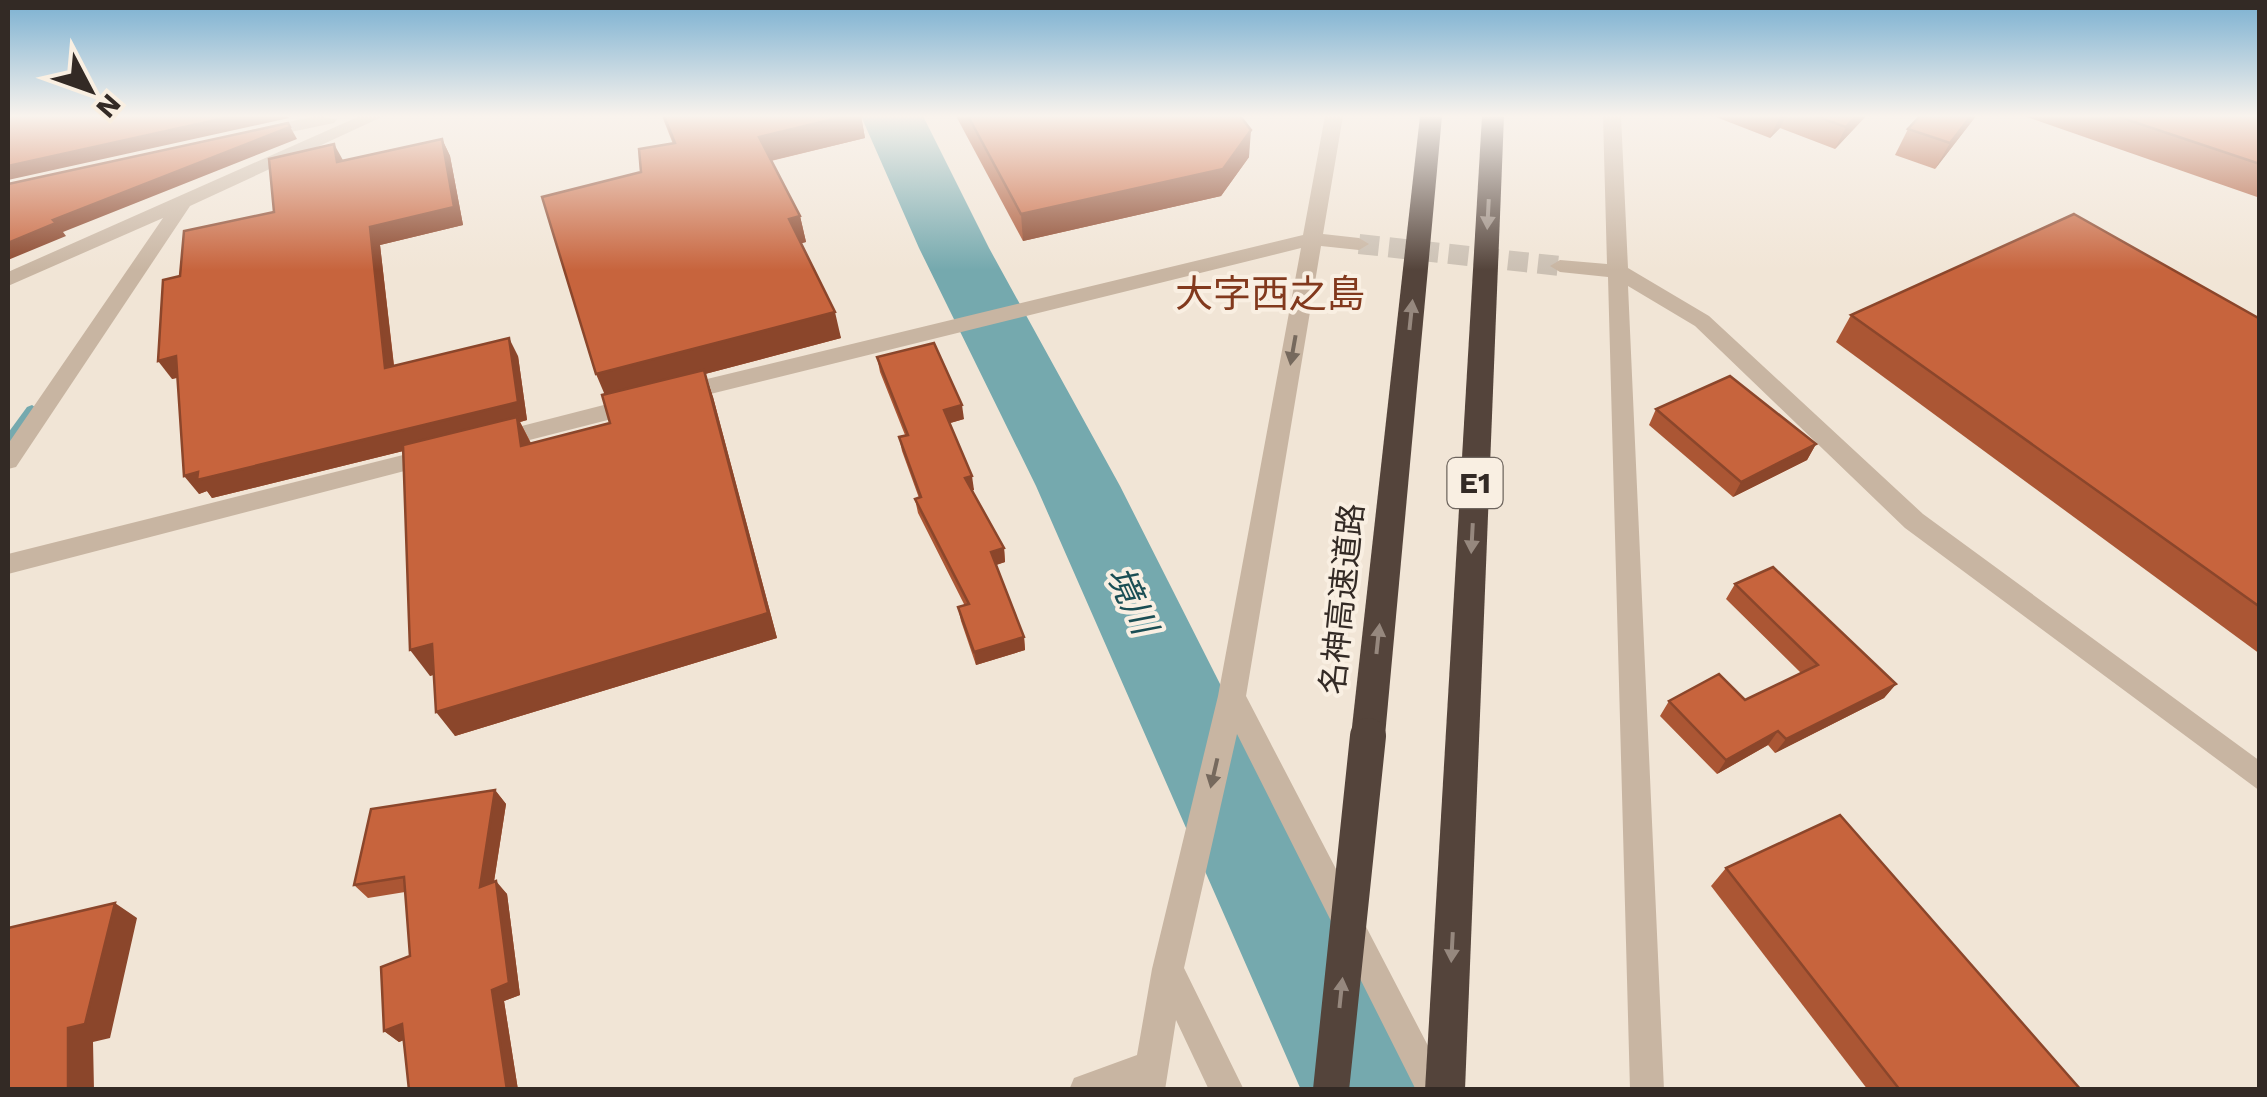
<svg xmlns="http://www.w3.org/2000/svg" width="2267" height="1097" font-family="'Work Sans','Noto Sans JP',sans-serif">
	<rect width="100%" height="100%" fill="#f1e5d6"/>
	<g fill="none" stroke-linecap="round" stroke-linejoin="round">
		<polygon fill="#75a9ae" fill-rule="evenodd" points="32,405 39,410 13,447 8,448 8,433 27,407"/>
		<polygon fill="#75a9ae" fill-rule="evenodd" points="861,116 923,116 989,248 1120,486 1404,1048 1421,1090 1301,1090 1036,486 919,248"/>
		<polyline stroke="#cbc0b3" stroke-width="20" stroke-dasharray="20 10" stroke-linecap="butt" points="1359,244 1560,266"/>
		<g fill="#c8b5a2" fill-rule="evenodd">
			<polygon points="316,116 337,119 334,123 257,139 248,134 251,130"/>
			<polygon points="360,116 384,116 190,206 16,467 8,469 8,444 163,218 8,286 8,272"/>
			<polygon points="1325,116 1343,116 1323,234 1359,238 1369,244 1359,250 1321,246 1246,696 1451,1090 1416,1090 1237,734 1184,968 1244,1090 1209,1090 1176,1020 1165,1090 1069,1090 1074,1078 1137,1055 1152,969 1218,696 1301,248 678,402 667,394 678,386 1303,235"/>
			<polygon points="1603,116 1621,116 1628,268 1709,316 1923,514 2260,761 2260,791 1905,528 1695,326 1628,286 1664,1090 1630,1090 1608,277 1560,272 1550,266 1560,260 1607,264"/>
			<polygon points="639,396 647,398 650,404 647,410 494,449 482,441 494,433"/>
			<polygon points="435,447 447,455 443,461 8,574 8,554"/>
		</g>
		<g fill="#54443b" fill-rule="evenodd">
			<polygon points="1420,116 1442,116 1385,736 1380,746 1368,751 1356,746 1351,736"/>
			<polygon points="1482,116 1504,116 1465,1090 1425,1090"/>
		</g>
		<polyline stroke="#54443b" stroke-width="36" points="1331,1090 1368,736"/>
	</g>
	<g fill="#ab5634">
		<polygon points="662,116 861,116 865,138 771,161 800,216 806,242 801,243 841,338 705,374 713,397 777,638 455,736 434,674 430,676 403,451 212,498 207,491 199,494 177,378 172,379 180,276 274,212 343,161 442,139 450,156 463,225 380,245 394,365 518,356 527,420 520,422 531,443 610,423 604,395 641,172 673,144"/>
		<polygon points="956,116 1240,116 1249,157 1221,196 1023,241"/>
		<polygon points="1717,116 1866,116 1835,149 1780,128 1770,138 1716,117"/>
		<polygon points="1976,116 1935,169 1895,155 1908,129"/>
		<polygon points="2024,116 2260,116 2260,198"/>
		<polygon points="1851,315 2260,319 2260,654 1836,342"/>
		<polygon points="877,357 964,419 950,423 974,490 972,490 1004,548 1005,562 996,565 1024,637 1025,650 976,665 961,621 958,607 965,606 918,513 915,499 919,498 902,451 899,437 905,435 880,372"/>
		<polygon points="1656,409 1816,444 1807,460 1733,497 1649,425"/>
		<polygon points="1735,584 1896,684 1884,698 1775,753 1768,745 1717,774 1660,716 1669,701 1745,700 1801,673 1726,599"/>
		<polygon points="495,790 506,804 494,882 507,894 520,995 504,1001 518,1090 409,1090 404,1040 399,1042 384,1031 410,956 405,892 368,898 354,885"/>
		<polygon points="1726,868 2081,1090 1868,1090 1711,886"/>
	</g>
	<g fill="#8b462b">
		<polygon points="234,116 288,116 289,118 8,180 8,166"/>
		<polygon points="846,116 861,116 865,138 765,162 759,137"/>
		<polygon points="1780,116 1786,116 1780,128 1770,138"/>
		<polygon points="1856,116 1866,116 1835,149 1846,127"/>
		<polygon points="1971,116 1976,116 1935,169 1950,143"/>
		<polygon points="288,123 297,139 63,232 66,236 8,260 8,243 53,220"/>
		<polygon points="1251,130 1249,157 1221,196 1023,241 1021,214"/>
		<polygon points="442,139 450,156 463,225 380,245 396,385 385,368 370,227"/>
		<polygon points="334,144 344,162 337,162"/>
		<polygon points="800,216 806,242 795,245 789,219"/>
		<polygon points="835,312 841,338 705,374 713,397 777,638 455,736 436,712 768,613 607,400 596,374"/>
		<polygon points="509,338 518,356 527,420 520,422 531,444 521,446 517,423 212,498 207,491 199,494 184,476"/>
		<polygon points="176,356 190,374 172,379 158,361"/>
		<polygon points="962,405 964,419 947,424 944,410"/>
		<polygon points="1816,444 1807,460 1733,497 1741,482"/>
		<polygon points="972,476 974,490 967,492 965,478"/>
		<polygon points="1004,548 1005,562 993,566 991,552"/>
		<polygon points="1024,637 1025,650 976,665 974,652"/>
		<polygon points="432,644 451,670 430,676 410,650"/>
		<polygon points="1896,684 1884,698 1775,753 1786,739"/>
		<polygon points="1778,731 1768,745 1717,774 1726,760"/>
		<polygon points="495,790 506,804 491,900 480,887"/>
		<polygon points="496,881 507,894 520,995 504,1001 518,1090 507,1090 492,990"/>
		<polygon points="115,903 137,918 110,1038 93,1042 94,1090 68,1090 68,1028"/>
		<polygon points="402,1024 416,1035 399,1042 384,1031"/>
	</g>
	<g fill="#c7643d" stroke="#8b462b" stroke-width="2.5">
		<polygon points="8,116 234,116 8,166"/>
		<polygon points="664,116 846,116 759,137 800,216 789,219 835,312 596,374 542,197 641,172 639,149 675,143"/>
		<polygon points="968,116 1240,116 1251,130 1223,169 1021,214"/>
		<polygon points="1815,116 1856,116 1846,127"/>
		<polygon points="1920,116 1971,116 1950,143 1908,129"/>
		<polygon points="2116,116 2260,116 2260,164"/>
		<polygon points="288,123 290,127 53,220 56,223 8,243 8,184"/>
		<polygon points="442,139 454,207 370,227 385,368 509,338 518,402 197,480 198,472 184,476 176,356 158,361 163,280 180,276 184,231 274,212 269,159 334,144 337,162"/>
		<polygon points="2074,214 2260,319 2260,607 1851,315"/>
		<polygon points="934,343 962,405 944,410 972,476 965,478 1004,548 991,552 1024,637 974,652 958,607 969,604 915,499 921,497 899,437 908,435 877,357"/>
		<polygon points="704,370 768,613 436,712 432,644 410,650 403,445 517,417 521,446 610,423 602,395"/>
		<polygon points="1730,376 1816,444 1741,482 1656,409"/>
		<polygon points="1773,567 1896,684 1786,739 1778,731 1726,760 1669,701 1719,674 1745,700 1818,665 1735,584"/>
		<polygon points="495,790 480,887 496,881 509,983 492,990 507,1090 409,1090 402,1024 384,1031 381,967 410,956 404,877 354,885 371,809"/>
		<polygon points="1840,815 2081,1090 1900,1090 1726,868"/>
		<polygon points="115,903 85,1024 68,1028 68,1090 8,1090 8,928"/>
	</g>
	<defs><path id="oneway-solid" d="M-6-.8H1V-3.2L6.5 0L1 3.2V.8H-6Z" transform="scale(2.5)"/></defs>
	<g fill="#96887e">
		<use href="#oneway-solid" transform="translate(1488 214) rotate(93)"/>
		<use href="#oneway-solid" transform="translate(1411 315) rotate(-84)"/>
		<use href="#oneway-solid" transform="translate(1472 538) rotate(93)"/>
		<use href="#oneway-solid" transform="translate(1378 639) rotate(-84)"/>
		<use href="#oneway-solid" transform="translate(1452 947) rotate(93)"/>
		<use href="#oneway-solid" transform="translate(1341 993) rotate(-84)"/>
	</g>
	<g fill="#76695d">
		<use href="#oneway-solid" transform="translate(1293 350) rotate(100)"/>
		<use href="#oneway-solid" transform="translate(1214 773) rotate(103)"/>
	</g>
	<linearGradient id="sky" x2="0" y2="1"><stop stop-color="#7ab0d1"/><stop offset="0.43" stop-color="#f9f3ed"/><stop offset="1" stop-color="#f9f3ed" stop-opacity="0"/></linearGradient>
	<rect width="2267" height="270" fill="url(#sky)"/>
	<g text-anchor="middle" stroke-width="8" stroke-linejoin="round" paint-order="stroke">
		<rect fill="#f9efe2" stroke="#6e655e" stroke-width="2.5" x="1447.5" y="458" width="55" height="50" rx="8"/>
		<g font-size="30" font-weight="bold" fill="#332a25">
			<text x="1475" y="493">E1</text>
		</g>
		<g font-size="32" fill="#332a25" stroke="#f9efe2">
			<text transform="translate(1342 599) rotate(-84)" y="11">名神高速道路</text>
		</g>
		<g font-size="35" font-style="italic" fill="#1a4e54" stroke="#f9efe2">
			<text transform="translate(1132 600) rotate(65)" y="12">境川</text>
		</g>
		<g font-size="38" fill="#82391d" stroke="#f9efe2">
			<text x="1270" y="307">大字西之島</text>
		</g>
	</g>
	<rect width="2267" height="1097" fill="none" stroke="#332a25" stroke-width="20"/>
	<g transform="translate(90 90) rotate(131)" stroke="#f9efe2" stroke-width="8" paint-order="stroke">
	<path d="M0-8L18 38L0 25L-18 38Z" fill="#332a25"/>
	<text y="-15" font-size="28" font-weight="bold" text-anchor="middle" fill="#332a25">N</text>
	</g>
</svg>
